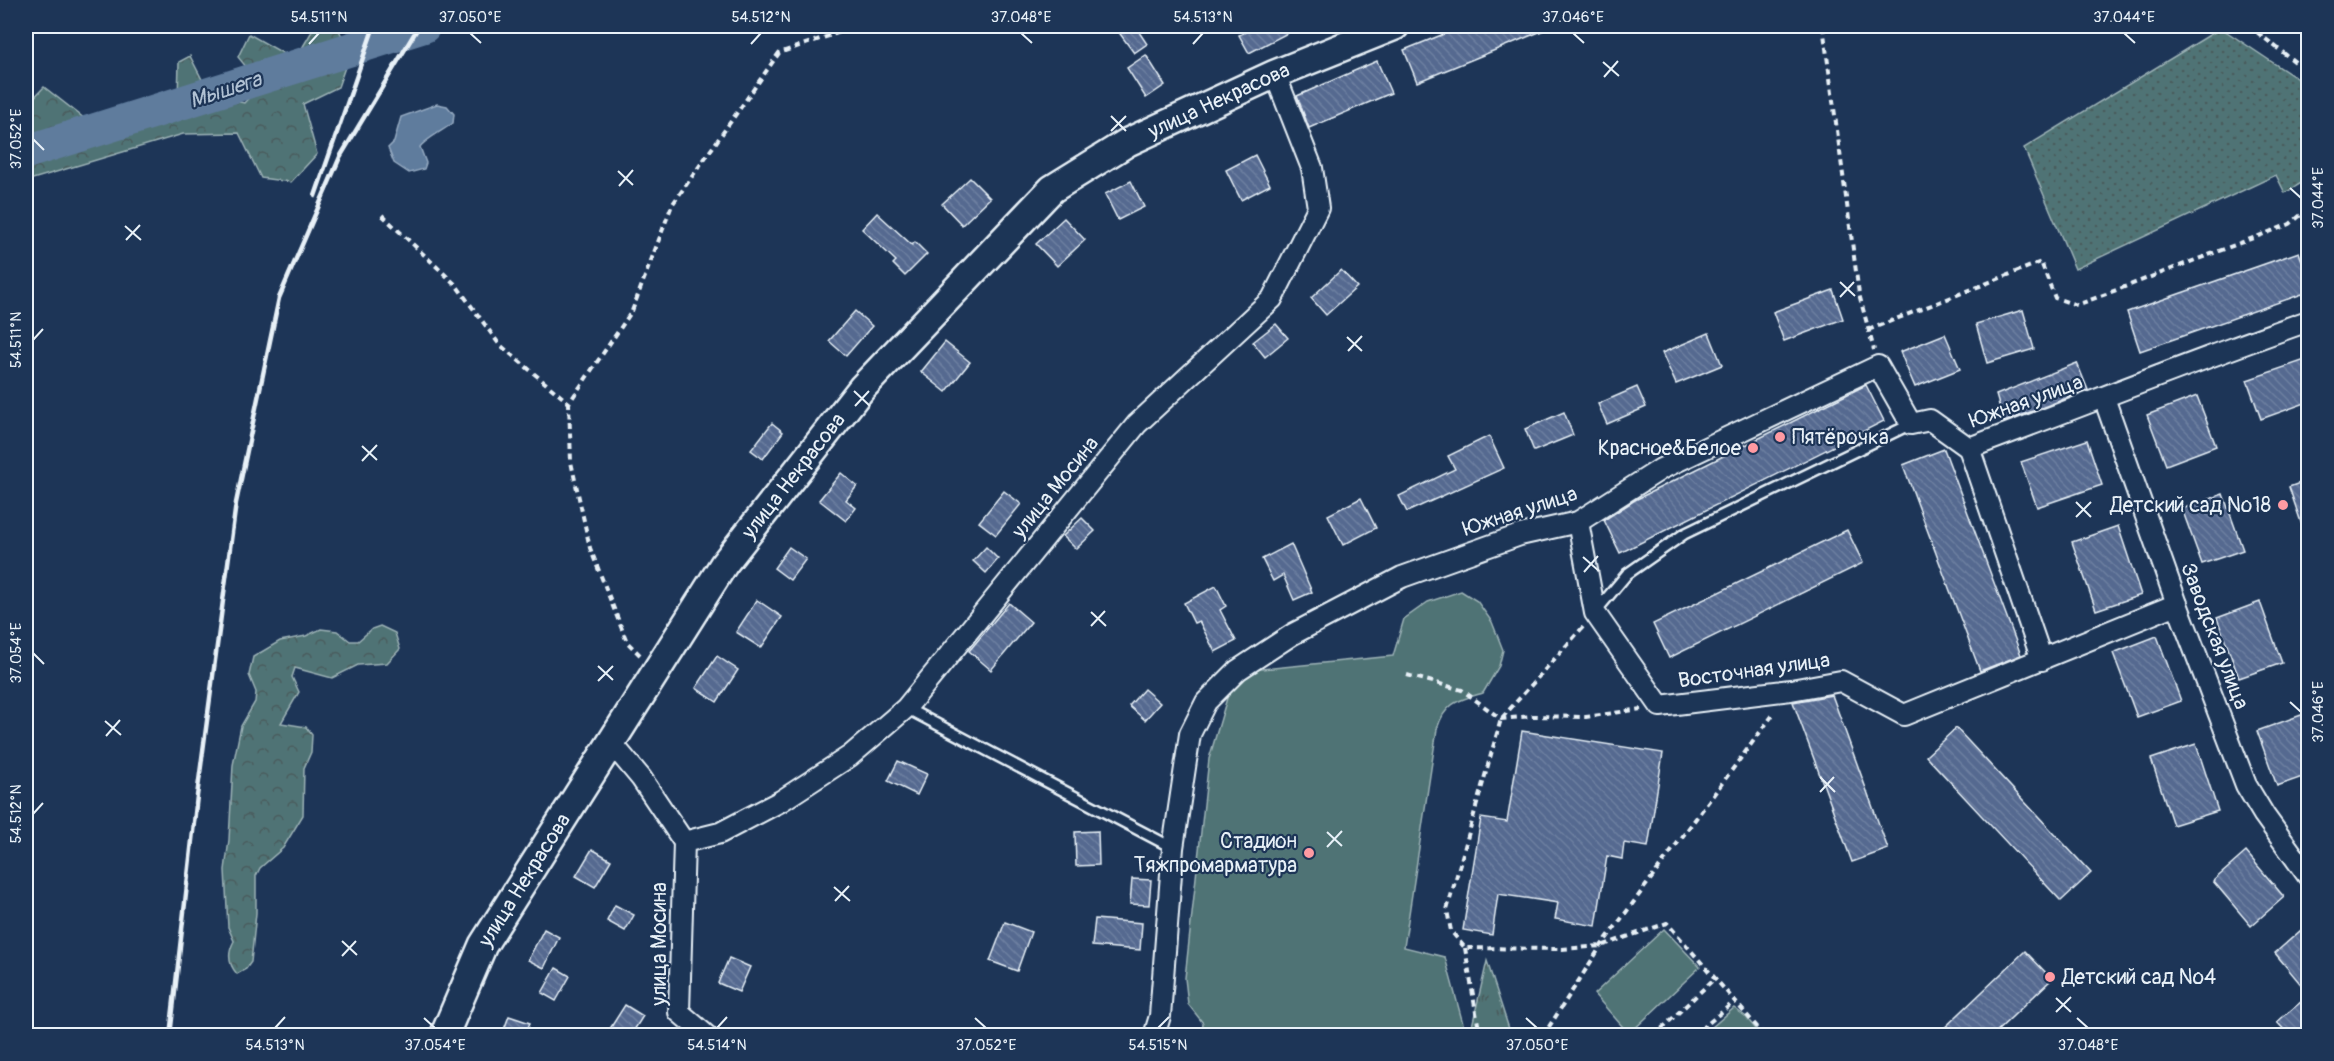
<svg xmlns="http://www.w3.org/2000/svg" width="2334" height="1061" font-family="Pangolin,sans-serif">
	<defs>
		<pattern id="grass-tufts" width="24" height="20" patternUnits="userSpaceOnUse" patternTransform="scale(1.5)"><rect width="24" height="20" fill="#507374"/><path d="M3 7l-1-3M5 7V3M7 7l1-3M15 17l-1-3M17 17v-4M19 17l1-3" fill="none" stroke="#4a5b5d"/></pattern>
		<pattern id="forest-crowns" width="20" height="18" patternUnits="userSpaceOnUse" patternTransform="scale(1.5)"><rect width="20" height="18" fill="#507374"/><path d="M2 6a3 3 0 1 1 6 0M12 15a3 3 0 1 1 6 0" fill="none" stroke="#4a5b5d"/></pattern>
		<pattern id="garden-dots" width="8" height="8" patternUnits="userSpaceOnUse" patternTransform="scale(1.5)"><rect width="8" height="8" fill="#507374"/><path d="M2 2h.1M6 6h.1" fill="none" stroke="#4a5b5d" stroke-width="1.8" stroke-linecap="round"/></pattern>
		<pattern id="building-back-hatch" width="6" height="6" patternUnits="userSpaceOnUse" patternTransform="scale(1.5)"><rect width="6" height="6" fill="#546990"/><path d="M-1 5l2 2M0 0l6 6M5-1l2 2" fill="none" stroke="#6d7fa0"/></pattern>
	</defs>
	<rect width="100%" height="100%" fill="#1d3557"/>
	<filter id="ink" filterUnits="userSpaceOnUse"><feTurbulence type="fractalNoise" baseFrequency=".0167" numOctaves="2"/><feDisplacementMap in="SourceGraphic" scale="12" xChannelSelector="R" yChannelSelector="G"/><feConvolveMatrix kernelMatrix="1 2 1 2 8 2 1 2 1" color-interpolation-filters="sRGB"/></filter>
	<g filter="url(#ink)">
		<polygon fill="url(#grass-tufts)" stroke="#9cb2b6" stroke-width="1.5" points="1487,961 1511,1035 1470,1035"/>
		<g fill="url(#forest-crowns)" stroke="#9cb2b6" stroke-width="1.5">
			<polygon points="321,26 337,26 350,53 338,87 303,104 317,154 291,182 261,178 239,133 183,134 26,181 26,106 44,87 89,122 112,123 178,99 179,62 190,56 210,95 244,103 261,85 238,57 249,34 295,60 314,28"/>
			<path d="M380 626 395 633 400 649 387 663 358 665 332 678 295 668 292 677 299 692 281 723 306 727 312 735 311 752 304 768 303 815 283 848 260 868 256 876V913L251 962 246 969 237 974C228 964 228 952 234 941L228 927 225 870 229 840 233 765 241 726 255 702 256 692 249 675 253 657 280 641 306 636 321 629 337 631 350 641H358L372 629Z"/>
		</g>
		<polygon fill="url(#garden-dots)" stroke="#9cb2b6" stroke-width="1.5" points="2221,28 2308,86 2308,179 2285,193 2276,175 2075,269 2024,148"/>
		<g fill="#507374" stroke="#9cb2b6" stroke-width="1.5">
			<path d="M1461 591 1477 601 1492 622 1503 650 1499 666 1483 693C1459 700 1445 702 1437 729L1404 947 1445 957 1466 1035H1202L1203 1023 1188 1004 1185 978 1209 759 1230 688 1252 670 1393 656 1404 619 1428 602Z"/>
			<polygon points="1664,929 1700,967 1629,1034 1594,994"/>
			<polygon points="1734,1008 1745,1016 1761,1035 1703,1035"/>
		</g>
		<path fill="#5e7b9d" stroke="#95aac1" stroke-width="1.5" d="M437 104 447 106 454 114 453 123C444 130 426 139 420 147L426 163 424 169 409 173 394 163 388 148 394 142 401 117Z"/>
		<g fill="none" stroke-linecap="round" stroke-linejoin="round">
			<polyline stroke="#5e7b9d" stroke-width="34" points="26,152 424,26"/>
		</g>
		<g fill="url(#building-back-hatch)" stroke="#e8f1f8" stroke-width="1.5">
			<polygon points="1127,26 1135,26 1147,44 1134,53 1118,31"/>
			<polygon points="1258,26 1301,26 1249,53 1239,35"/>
			<polygon points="1464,26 1554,26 1417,82 1404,50"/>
			<polygon points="1146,55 1165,85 1146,98 1127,68"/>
			<polygon points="1377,61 1391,93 1309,128 1297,96"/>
			<polygon points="1255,155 1270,185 1241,200 1226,170"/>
			<polygon points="970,178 990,198 962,225 942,204"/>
			<polygon points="1131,181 1144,207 1118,220 1105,194"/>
			<polygon points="877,213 912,245 915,242 927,254 905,276 893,264 896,261 862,229"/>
			<polygon points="1064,218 1085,240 1057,266 1036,244"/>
			<polygon points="2299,252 2308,278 2308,292 2140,351 2127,312"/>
			<polygon points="1341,270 1357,287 1326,315 1311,298"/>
			<polygon points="1833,290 1843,319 1784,341 1773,312"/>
			<polygon points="2023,310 2034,349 1987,363 1976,324"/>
			<polygon points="855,311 872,326 846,356 829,341"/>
			<polygon points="1276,324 1288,338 1265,357 1253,342"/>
			<polygon points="1709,333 1722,365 1676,384 1662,353"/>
			<polygon points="1945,334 1960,369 1915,387 1900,352"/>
			<polygon points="945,342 970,362 946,392 921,372"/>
			<polygon points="2308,359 2308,402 2261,419 2247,380"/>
			<polygon points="2077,363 2088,390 2004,422 1996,395"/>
			<polygon points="1866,385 1884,421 1620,553 1604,520 1635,500"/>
			<polygon points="1637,387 1646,407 1607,424 1598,404"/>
			<polygon points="2197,396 2216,446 2166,465 2147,415"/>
			<polygon points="1564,412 1573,435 1534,451 1525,429"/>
			<polygon points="772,423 783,432 763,459 751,450"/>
			<polygon points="1489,436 1504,468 1407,512 1399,496 1455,469 1448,456"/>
			<polygon points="2087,440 2102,485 2037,507 2021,462"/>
			<polygon points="1944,449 2021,655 1980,671 1903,465"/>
			<polygon points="841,473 857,486 846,500 856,508 846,521 819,500"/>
			<polygon points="2308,480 2308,537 2306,537 2289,487"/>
			<polygon points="1004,491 1021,504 996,535 979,522"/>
			<polygon points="2223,494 2243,550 2202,564 2182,509"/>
			<polygon points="1361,498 1376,528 1343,545 1328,515"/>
			<polygon points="1082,518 1095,531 1076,549 1063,536"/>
			<polygon points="2118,526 2141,595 2096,610 2072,542"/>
			<polygon points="1847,530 1863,563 1669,658 1653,624"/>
			<polygon points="1291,544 1312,592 1294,600 1283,575 1273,581 1262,559"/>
			<polygon points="789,547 806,559 790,580 774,568"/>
			<polygon points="986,547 998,559 986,573 973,561"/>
			<polygon points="1216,586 1226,606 1220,610 1236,641 1215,652 1199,621 1194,623 1184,603"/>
			<polygon points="757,600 782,617 761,648 736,632"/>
			<polygon points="2260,602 2282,663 2239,678 2217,618"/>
			<polygon points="1009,603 1031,622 991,670 969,651"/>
			<polygon points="2157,636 2181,701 2137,717 2113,653"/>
			<polygon points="717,656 738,670 717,702 696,688"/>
			<polygon points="1144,689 1160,703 1145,720 1129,706"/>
			<polygon points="1832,695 1888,849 1852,862 1793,702"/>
			<polygon points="2304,714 2308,727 2308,775 2277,786 2257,731"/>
			<polygon points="1956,728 2091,873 2061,901 1926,756"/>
			<polygon points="1522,731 1663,753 1648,847 1624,843 1622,859 1607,856 1596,926 1555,919 1558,903 1498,894 1492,935 1463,930 1481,818 1507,822"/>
			<polygon points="2196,744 2218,811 2173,825 2151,759"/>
			<polygon points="898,761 927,774 917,795 888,781"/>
			<polygon points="1098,831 1099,865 1076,866 1075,832"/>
			<polygon points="592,849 611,860 595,887 576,876"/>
			<polygon points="2246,852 2284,897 2251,926 2213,881"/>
			<polygon points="1132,879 1151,880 1149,905 1130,904"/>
			<polygon points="615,905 634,915 625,931 607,921"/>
			<polygon points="1095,919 1142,923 1140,950 1092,946"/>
			<polygon points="1005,922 1031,932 1017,971 990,961"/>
			<polygon points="2308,924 2308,993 2275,953"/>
			<polygon points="544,929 559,937 544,968 528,960"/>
			<polygon points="2025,951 2052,979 1993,1035 1937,1035"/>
			<polygon points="729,958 750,967 739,992 718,983"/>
			<polygon points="556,968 570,976 556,1001 542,993"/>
			<polygon points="2308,996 2308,1035 2289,1035 2277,1022"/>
			<polygon points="625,1005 643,1016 631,1035 606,1035"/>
			<polygon points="509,1016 530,1023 525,1035 502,1035"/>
		</g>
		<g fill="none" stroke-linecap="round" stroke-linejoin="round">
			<g stroke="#e8f1f8" stroke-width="14">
				<g id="service">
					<polyline points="1596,611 1627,574 1684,534 1911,424"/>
					<polyline points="906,708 1173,848"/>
				</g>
			</g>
			<g stroke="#e8f1f8" stroke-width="24">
				<g id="minor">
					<polyline points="2104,398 2177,604 2246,785 2264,815 2308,876"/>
					<polyline points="1969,448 2042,660"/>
					<polyline points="1578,522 1595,613 1660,706 1791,690 1841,681 1904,715 2177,604"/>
					<polyline points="610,741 641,778 684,842"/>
					<polyline points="707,1036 679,1012 684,842 720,833 781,801 850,756 906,708 1137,424 1272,299 1318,208 1312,168 1275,74"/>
					<path d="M1154 1036 1160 1016 1173 848 1190 734 1206 702 1238 670 1293 634 1402 577 1520 535 1578 522 1661 469 1878 366 1911 424 1930 420 1969 448C2082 406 2194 361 2308 321"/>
				</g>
			</g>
			<g stroke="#e8f1f8" stroke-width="32">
				<g id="secondary">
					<path id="s1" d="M444 1036 483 945 724 564 862 388 1052 189 1128 142 1275 74 1395 26"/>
				</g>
			</g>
			<g stroke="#e8f1f8" stroke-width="4" stroke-dasharray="6 4.5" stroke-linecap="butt">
				<polyline points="1823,26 1859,294 1874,350"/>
				<polyline points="2249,26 2308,72"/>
				<polyline points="382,215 456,285 499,344 569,403"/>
				<polyline points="1868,330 2041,262 2055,298 2077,305 2290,224 2308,209"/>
				<polyline points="1583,627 1501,719 1447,910 1451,931 1465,948 1562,949 1601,946 1667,923 1765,1036"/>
				<polyline points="640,655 627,642 590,548 571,462 569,403 632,311 672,205 779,53 858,26"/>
				<polyline points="1407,675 1462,690 1501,719 1532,716 1586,717 1641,709"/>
				<polyline points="1465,948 1480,1036"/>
				<polyline points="1543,1036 1601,946 1775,712"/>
				<polyline points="1654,1036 1716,977"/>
				<polyline points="1693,1036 1735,1001"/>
			</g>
			<use href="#service" stroke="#1d3557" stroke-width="9"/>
			<use href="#minor" stroke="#1d3557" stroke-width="20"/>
			<use href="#secondary" stroke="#1d3557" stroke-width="27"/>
			<g stroke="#e8f1f8" stroke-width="4.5">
				<polyline points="315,196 374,26"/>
				<polyline points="170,1036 197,796 236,503 279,298 340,157 419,26"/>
			</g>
		</g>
	</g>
	<path fill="none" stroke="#e8f1f8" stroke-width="2" d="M470 33 481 43M1021 33 1032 43M1573 33 1584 43M2124 33 2135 43M309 44 319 33M751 44 761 33M1193 44 1203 33M1603 62 1619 76M1604 77 1618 61M1111 116 1126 131M1111 131 1126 116M33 139 44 150M618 171 633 185M619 186 633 170M2290 188 2301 198M125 226 141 240M126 240 140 225M1840 282 1855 296M1840 297 1854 282M1347 337 1362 351M33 340 43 329M1348 351 1362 336M854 391 870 406M855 406 869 391M362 446 377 460M362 461 377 445M2076 502 2091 517M2076 517 2091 502M1583 557 1599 571M1584 572 1598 556M1091 612 1106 626M1091 626 1105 611M33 653 44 664M598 666 613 680M598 681 613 666M2290 702 2301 712M105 721 121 735M106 736 120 720M1820 777 1835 792M1820 792 1834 777M33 814 43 803M1327 832 1342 846M1327 847 1342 831M834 887 850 901M835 901 849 886M342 941 357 955M342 956 356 941M2056 998 2071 1012M2056 1012 2071 997M424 1018 435 1028M975 1018 986 1028M1526 1018 1537 1028M2077 1018 2088 1028M275 1028 285 1017M717 1028 727 1017M1158 1028 1169 1017"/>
	<g fill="#ff9aa2" stroke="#1d3557" stroke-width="2">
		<circle cx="1780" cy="437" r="6"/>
		<circle cx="1753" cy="448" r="6"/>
		<circle cx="2283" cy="505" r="6"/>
		<circle cx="1309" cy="853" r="6"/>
		<circle cx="2050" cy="977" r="6"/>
	</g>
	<g text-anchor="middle" stroke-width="4.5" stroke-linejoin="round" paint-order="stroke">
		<g font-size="21" fill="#e8f1f8" stroke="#1d3557">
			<text dy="7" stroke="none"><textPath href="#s1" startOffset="1238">улица Некрасова</textPath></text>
			<text transform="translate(2026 401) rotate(-20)" y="7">Южная улица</text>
			<text dy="7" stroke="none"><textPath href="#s1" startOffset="662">улица Некрасова</textPath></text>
			<text transform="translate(1055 487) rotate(-51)" y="7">улица Мосина</text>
			<text transform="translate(1520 511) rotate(-18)" y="7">Южная улица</text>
			<text transform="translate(2215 636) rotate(69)" y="7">Заводская улица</text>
			<text transform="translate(1754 670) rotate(-8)" y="7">Восточная улица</text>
			<text dy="7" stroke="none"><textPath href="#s1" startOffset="176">улица Некрасова</textPath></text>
			<text transform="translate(659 944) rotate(-90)" y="7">улица Мосина</text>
		</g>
		<g font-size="21" fill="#e8f1f8" stroke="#1d3557" text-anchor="end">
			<text x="1792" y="444" text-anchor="start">Пятёрочка</text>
			<text x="1741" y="455">Красное&amp;Белое</text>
			<text x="2271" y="512">Детский сад №18</text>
			<text x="1297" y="848">Стадион<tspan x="1297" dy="24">Тяжпромарматура</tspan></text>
			<text x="2062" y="984" text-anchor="start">Детский сад №4</text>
		</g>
		<g font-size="22" font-style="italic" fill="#b1c2d4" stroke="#1d3557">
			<text transform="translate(225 89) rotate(-18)" y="8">Мышега</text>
		</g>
	</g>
	<rect width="2334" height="1061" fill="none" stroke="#1d3557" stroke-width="66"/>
	<rect x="33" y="33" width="2268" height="995" fill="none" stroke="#e8f1f8" stroke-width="2"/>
	<g font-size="15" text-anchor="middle" fill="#e8f1f8">
		<text x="319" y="22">54.511°N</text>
		<text x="470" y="22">37.050°E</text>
		<text x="761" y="22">54.512°N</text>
		<text x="1021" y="22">37.048°E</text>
		<text x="1203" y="22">54.513°N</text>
		<text x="1573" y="22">37.046°E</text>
		<text x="2124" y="22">37.044°E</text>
		<text transform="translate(16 139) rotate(-90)" y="5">37.052°E</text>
		<text transform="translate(2318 198) rotate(-90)" y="5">37.044°E</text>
		<text transform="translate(16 340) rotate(-90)" y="5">54.511°N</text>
		<text transform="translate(16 653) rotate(-90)" y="5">37.054°E</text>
		<text transform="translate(2318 712) rotate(-90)" y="5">37.046°E</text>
		<text transform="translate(16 814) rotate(-90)" y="5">54.512°N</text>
		<text x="275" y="1050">54.513°N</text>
		<text x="435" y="1050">37.054°E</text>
		<text x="717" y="1050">54.514°N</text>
		<text x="986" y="1050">37.052°E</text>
		<text x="1158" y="1050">54.515°N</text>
		<text x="1537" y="1050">37.050°E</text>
		<text x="2088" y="1050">37.048°E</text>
	</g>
</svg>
